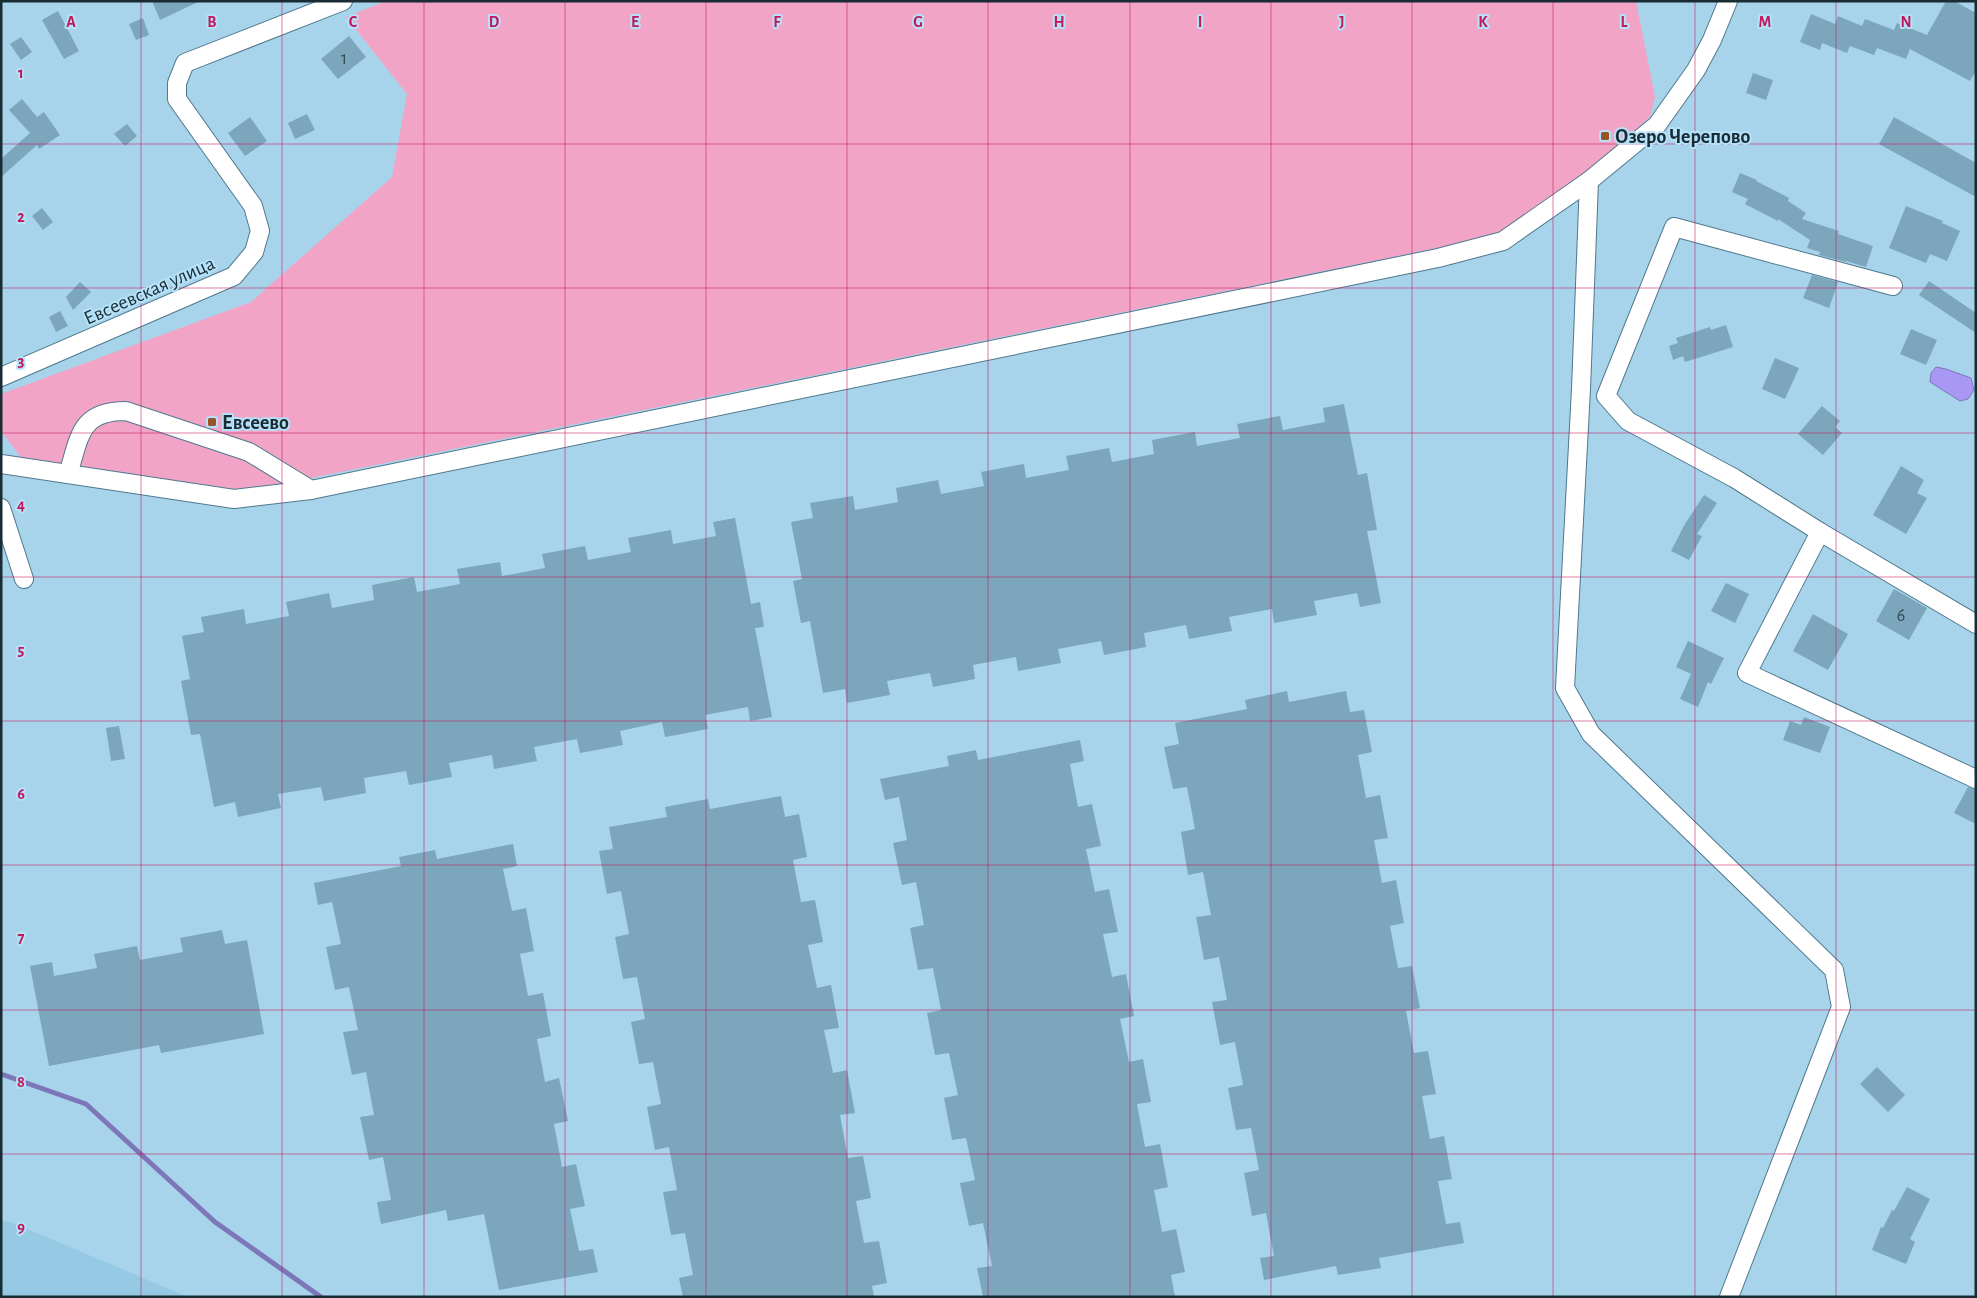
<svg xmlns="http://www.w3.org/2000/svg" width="1977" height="1298" font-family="'Alegreya Sans',sans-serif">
	<rect width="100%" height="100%" fill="#a8d4eb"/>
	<polygon fill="#95c9e4" points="1,1221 11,1222 188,1297 1,1297"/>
	<polygon fill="#f2a4c7" points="386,1 1636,1 1655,97 1650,117 1520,231 243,492 22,459 1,431 1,394 251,302 392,177 407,94 346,17"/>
	<polygon fill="#a898f3" stroke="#7d77b9" points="1936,367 1946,369 1971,378 1974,390 1968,399 1960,401 1930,382 1931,373"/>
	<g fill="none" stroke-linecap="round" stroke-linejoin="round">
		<polyline stroke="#7d77b9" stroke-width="5" points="1,1074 86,1104 215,1222 321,1297"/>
	</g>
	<g fill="#7ba6bc">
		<polygon points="152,1 200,1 160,20"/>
		<polygon points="1946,1 1954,1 1976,13 1976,71 1970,81 1910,49 1906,59 1877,48 1874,55 1850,46 1847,53 1822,43 1820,50 1800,42 1811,14 1835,24 1838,16 1862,26 1865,19 1894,30 1897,23 1927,35"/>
		<polygon points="58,11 79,51 64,59 42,20"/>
		<polygon points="143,18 149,35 136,40 129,24"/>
		<polygon points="349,36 366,57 338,79 321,59"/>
		<polygon points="21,37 32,52 21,60 10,44"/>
		<polygon points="1753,73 1773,80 1766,100 1746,93"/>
		<polygon points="22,99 37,117 44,112 60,135 39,149 37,145 1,177 1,159 30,133 9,110"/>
		<polygon points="307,114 315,130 295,139 288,123"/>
		<polygon points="250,117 267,141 245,156 228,133"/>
		<polygon points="1894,117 1976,163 1976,197 1879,144"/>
		<polygon points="127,124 137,136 125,146 114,134"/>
		<polygon points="1740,173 1757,180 1756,181 1789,198 1788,201 1806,213 1802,219 1839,231 1838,234 1873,246 1866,267 1846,261 1846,262 1819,255 1820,252 1807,248 1810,240 1778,219 1778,221 1745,204 1748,199 1732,192"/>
		<polygon points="1906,206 1943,221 1942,223 1960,231 1947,261 1930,254 1926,263 1889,248"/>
		<polygon points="42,208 53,222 43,230 32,216"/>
		<polygon points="1812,275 1838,282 1829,308 1803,298"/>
		<polygon points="1929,281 1976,313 1976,333 1919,295"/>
		<polygon points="80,282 91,292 73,310 66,297"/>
		<polygon points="60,311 68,326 56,332 49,317"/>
		<polygon points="1726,325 1733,347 1685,362 1683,356 1673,360 1669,346 1678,343 1676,338 1710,327 1711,330"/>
		<polygon points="1911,329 1937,340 1926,365 1900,354"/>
		<polygon points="1775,358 1799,368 1785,399 1762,389"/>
		<polygon points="1344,404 1358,475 1367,473 1377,530 1367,531 1381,603 1360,607 1357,593 1314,601 1317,615 1274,623 1272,609 1229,617 1232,631 1189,639 1186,625 1144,633 1146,647 1104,655 1101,641 1058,649 1061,663 1018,671 1016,657 973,665 975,679 933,687 930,673 887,681 890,695 847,703 845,689 823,693 810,621 801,623 793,581 802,579 791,522 813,518 810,503 853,496 855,510 898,502 896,488 938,480 941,494 984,486 981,472 1024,464 1026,478 1069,470 1066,456 1109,448 1112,462 1154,454 1152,440 1195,432 1197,446 1240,438 1237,424 1280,416 1283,430 1325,422 1323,408"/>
		<polygon points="1822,406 1840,421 1835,427 1842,433 1823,455 1798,434"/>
		<polygon points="1901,466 1924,480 1917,493 1927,498 1906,534 1873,515"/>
		<polygon points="1704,495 1717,503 1697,534 1702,536 1689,560 1671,551 1685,524"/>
		<polygon points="735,518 751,604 760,602 764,627 755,628 772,717 750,721 748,707 705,715 708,729 665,737 662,722 620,731 623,745 580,753 577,739 534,747 537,761 494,769 492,755 449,763 452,777 409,785 406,771 364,778 366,793 324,801 321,787 278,794 281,808 238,817 235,802 214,807 200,734 191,735 181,681 190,679 182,636 204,632 201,617 244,609 246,624 289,616 286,602 329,593 332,608 374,600 372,585 414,577 417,592 460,584 457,569 500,562 502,576 545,568 542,554 585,546 588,560 631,552 628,538 671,530 673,544 716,536 713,522"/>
		<polygon points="1726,583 1749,594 1735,623 1711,611"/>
		<polygon points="1894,589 1927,608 1909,640 1876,621"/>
		<polygon points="1813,614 1848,634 1828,670 1793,651"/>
		<polygon points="1688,641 1724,658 1711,684 1708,682 1698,707 1680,699 1691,674 1676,667"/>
		<polygon points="1287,691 1289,702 1346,691 1350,712 1364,710 1372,752 1358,755 1366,798 1380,795 1388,838 1374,840 1382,883 1396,880 1404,923 1390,926 1398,968 1412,966 1420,1008 1406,1011 1414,1053 1428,1051 1436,1094 1422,1096 1430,1139 1444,1136 1452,1179 1438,1181 1446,1224 1460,1222 1464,1243 1379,1258 1381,1268 1338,1275 1336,1266 1264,1280 1260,1258 1274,1256 1266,1213 1252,1216 1244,1173 1259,1170 1251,1128 1236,1130 1228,1088 1243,1085 1235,1042 1220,1045 1212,1002 1227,1000 1219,957 1204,960 1196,917 1211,915 1203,872 1188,875 1181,832 1195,829 1187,787 1173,789 1164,747 1179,744 1175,723 1247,709 1245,700"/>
		<polygon points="1804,717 1830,727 1820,753 1783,740 1790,721 1801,725"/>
		<polygon points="119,726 125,759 111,761 106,728"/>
		<polygon points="1080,740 1084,761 1070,764 1078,807 1092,804 1101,846 1086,849 1095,892 1109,889 1118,932 1103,934 1112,977 1126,974 1134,1016 1120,1019 1129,1062 1143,1059 1151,1102 1137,1104 1145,1147 1160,1144 1168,1187 1154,1190 1162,1232 1176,1229 1185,1272 1171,1275 1175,1297 983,1297 977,1268 992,1266 983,1223 969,1226 960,1183 975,1180 966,1138 952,1140 944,1098 958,1095 949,1053 935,1055 927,1013 941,1010 933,968 918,970 910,928 924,925 916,882 902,885 893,843 907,840 899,797 885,800 880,779 949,766 947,756 976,750 978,760"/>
		<polygon points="1968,787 1976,789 1976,824 1954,813"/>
		<polygon points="781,796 785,817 799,814 807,857 793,860 801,902 815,900 823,942 808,945 817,988 831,985 839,1028 824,1030 833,1073 847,1070 855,1113 840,1115 848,1158 863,1156 871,1198 856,1201 864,1243 879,1241 887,1283 872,1286 874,1297 683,1297 679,1278 693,1275 685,1233 671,1235 663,1192 677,1190 669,1147 655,1150 647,1107 661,1104 653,1062 639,1064 631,1022 645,1019 637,977 623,979 615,937 629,934 621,891 607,894 599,851 613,849 609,827 667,817 665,807 708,799 710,809"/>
		<polygon points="513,844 517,866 503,869 512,911 526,908 534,951 520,954 528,996 543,993 551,1036 537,1039 545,1082 559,1078 568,1121 554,1124 562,1167 576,1164 585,1206 570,1209 579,1251 593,1249 598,1272 499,1290 484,1214 448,1221 446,1210 381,1224 377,1202 391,1200 383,1157 369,1160 360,1117 374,1115 366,1072 352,1075 343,1032 358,1030 349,987 335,990 326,947 341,944 332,902 318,905 314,883 401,866 399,857 435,850 437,859"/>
		<polygon points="222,930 225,944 247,940 264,1034 161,1053 159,1045 49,1066 30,966 52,962 54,976 97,968 94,954 137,946 140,960 183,952 180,938"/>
		<polygon points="1877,1067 1905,1095 1888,1112 1860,1084"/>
		<polygon points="1907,1187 1930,1199 1910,1239 1915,1242 1906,1264 1872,1250 1881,1227 1883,1228 1892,1210 1894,1211"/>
	</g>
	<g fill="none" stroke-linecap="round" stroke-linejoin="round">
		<g stroke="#4f788d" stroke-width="20">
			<g id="minor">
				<polyline points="1589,181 1581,389 1565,688 1591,734 1834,970 1841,1007 1729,1297"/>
				<polyline points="1,377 234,276 254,252 260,231 253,206 177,99 177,83 185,63 343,1"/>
				<polyline points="1,464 234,499 311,490 1438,258 1503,241 1589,181 1657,125 1696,70 1712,40 1728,1"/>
				<path d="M68 474C80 437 79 411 126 411L249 452 311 490"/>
				<polyline points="1,508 24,579"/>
				<polyline points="1820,532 1734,478 1628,421 1606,396 1674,227 1893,286"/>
				<polyline points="1976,624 1820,532 1747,673 1976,779"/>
			</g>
		</g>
		<use href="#minor" stroke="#fff" stroke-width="18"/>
	</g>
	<path fill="none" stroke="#c2185b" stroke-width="1" stroke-opacity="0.55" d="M141 1V1297M282 1V1297M424 1V1297M565 1V1297M706 1V1297M847 1V1297M988 1V1297M1130 1V1297M1271 1V1297M1412 1V1297M1553 1V1297M1695 1V1297M1836 1V1297M1 144H1976M1 288H1976M1 433H1976M1 577H1976M1 721H1976M1 865H1976M1 1010H1976M1 1154H1976"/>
	<g fill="#975326" stroke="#b5e1f9" stroke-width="2">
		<rect x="1600" y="131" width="10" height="10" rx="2.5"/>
		<rect x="207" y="417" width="10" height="10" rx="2.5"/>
	</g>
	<g text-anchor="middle" stroke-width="4" stroke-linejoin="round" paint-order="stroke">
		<g font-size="18" fill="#324a55">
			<text x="344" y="64">1</text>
			<text x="1901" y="621">6</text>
		</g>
		<g font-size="20" font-weight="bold" fill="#192b33" stroke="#b5e1f9" text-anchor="start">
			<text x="1615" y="143">Озеро Черепово</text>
			<text x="222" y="429">Евсеево</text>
		</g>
		<g font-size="20" fill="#192b33" stroke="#b5e1f9">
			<text transform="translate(149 290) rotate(-24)" y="7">Евсеевская улица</text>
		</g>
	</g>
	<g font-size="16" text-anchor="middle" font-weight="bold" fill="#c2185b" stroke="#b5e1f9" stroke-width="4" stroke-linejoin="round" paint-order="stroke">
		<text x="71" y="27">A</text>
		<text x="212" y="27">B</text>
		<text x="353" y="27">C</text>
		<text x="494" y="27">D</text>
		<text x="635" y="27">E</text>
		<text x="777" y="27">F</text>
		<text x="918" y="27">G</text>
		<text x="1059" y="27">H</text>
		<text x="1200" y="27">I</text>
		<text x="1342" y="27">J</text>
		<text x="1483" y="27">K</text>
		<text x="1624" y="27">L</text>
		<text x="1765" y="27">M</text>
		<text x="1906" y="27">N</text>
		<text x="21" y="78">1</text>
		<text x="21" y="222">2</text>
		<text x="21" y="366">3</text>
		<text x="21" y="510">4</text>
		<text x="21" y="655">5</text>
		<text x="21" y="799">6</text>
		<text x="21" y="943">7</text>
		<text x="21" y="1087">8</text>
		<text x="21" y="1232">9</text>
	</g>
	<rect width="1977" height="1298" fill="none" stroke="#192b33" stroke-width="5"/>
</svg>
